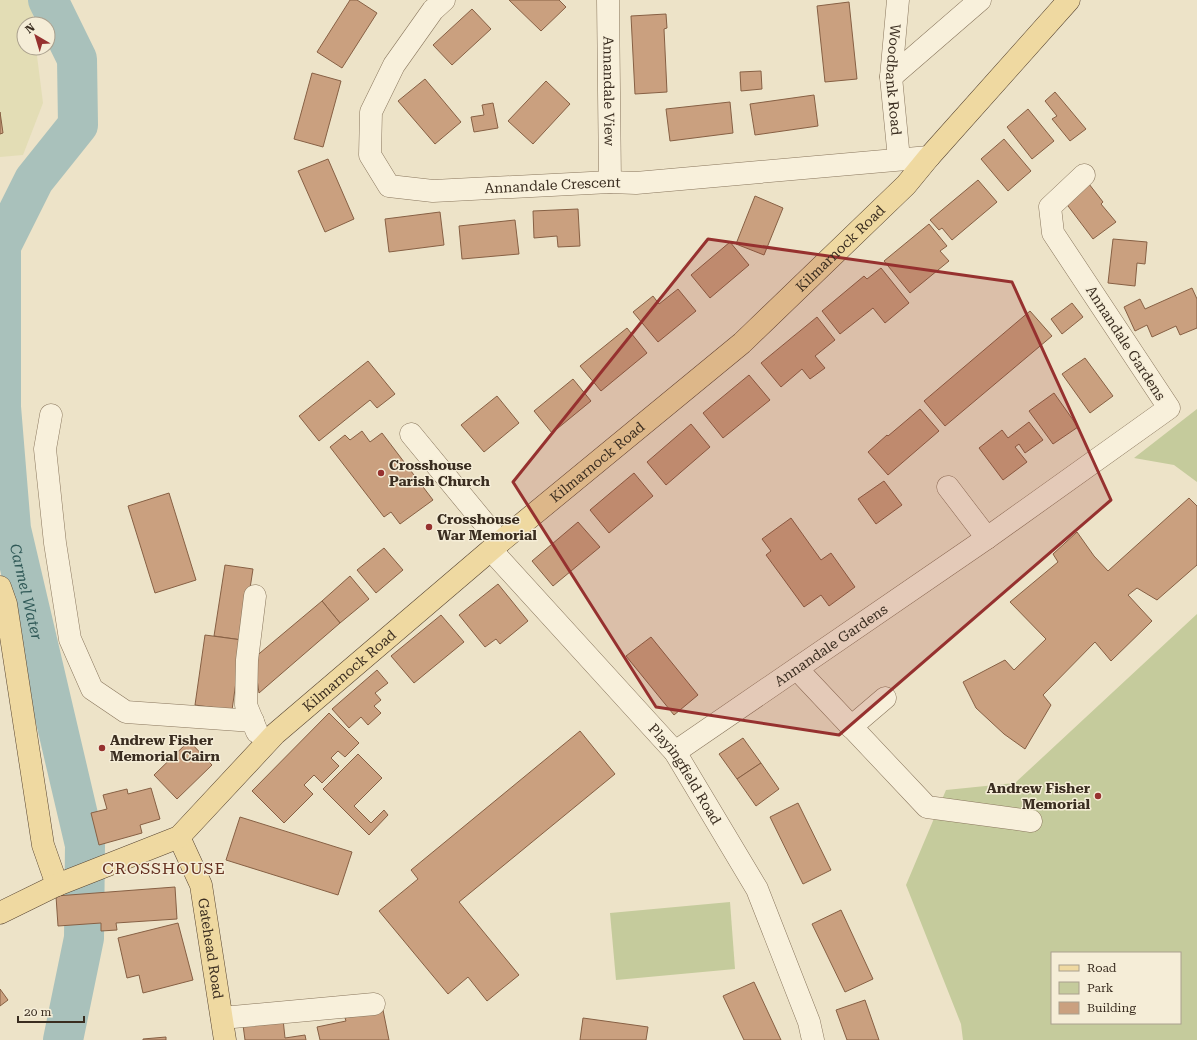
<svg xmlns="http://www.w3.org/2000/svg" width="1197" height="1040" font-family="'Roboto Serif',serif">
	<rect width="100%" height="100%" fill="#ede3c8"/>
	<polygon fill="#e3ddb5" points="0,0 31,0 34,24 24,24 24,48 36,48 43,103 23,155 0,157"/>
	<g fill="#c5cb9c" fill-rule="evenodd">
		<polygon points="1197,409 1197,482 1174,465 1134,458"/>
		<path d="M1197 614V1040H963L961 1024 906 885 946 790 1015 783ZM1052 953H1180V1023H1052Z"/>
		<polygon points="730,902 735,969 616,980 610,913"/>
	</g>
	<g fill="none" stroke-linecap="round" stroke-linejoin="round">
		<path stroke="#a9c1bb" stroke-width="40" id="s1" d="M48 0 77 59 78 125 34 180 1 246V407L11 529 85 845 84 938 63 1040"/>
	</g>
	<g fill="#caa07f" stroke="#876044">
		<polygon points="350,0 357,0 377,13 342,68 317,52"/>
		<polygon points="509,0 559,0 566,7 541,31"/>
		<polygon points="849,2 857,79 825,82 817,6"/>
		<polygon points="472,9 491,29 452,65 433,45"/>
		<polygon points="666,14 667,28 664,29 667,92 635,94 631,16"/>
		<polygon points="761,71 762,89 741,91 740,72"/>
		<polygon points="312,73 341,81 323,147 294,139"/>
		<polygon points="425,79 461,122 435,144 398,101"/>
		<polygon points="546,81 570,104 533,144 508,121"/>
		<polygon points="1055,92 1086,129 1070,141 1052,119 1057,116 1045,101"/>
		<polygon points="814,95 818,126 755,135 750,104"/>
		<polygon points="730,102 733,133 670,141 666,109"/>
		<polygon points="493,103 498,128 474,132 471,117 484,115 482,105"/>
		<polygon points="1028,109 1054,141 1032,159 1007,127"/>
		<polygon points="0,112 3,133 0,134"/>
		<polygon points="1004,139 1031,171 1008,191 981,159"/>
		<polygon points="328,159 354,219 325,232 298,171"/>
		<polygon points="978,180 997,202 952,240 942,228 939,230 930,220"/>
		<polygon points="1089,184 1103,202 1101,204 1116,222 1093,239 1065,202"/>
		<polygon points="755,196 783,208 764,255 736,244"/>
		<polygon points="578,209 580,246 558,247 557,236 534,238 533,211"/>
		<polygon points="440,212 444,245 389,252 385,219"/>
		<polygon points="515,220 519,254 462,259 459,226"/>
		<polygon points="929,224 947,246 940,251 949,261 910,293 884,261"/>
		<polygon points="1113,239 1147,242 1145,264 1137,263 1135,286 1108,283"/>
		<polygon points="730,242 749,265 710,298 691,275"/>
		<polygon points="881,268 909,303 885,323 873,308 840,334 822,311 864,276 867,279"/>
		<polygon points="1192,288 1197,299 1197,328 1180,335 1176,326 1152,337 1147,325 1135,331 1124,307 1140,299 1145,309"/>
		<polygon points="678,289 696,311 658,342 633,312 653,296 659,304"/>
		<polygon points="1072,303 1083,317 1062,334 1051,319"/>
		<polygon points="1030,311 1052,336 945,426 924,401"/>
		<polygon points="817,317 835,340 815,356 825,368 810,379 802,369 781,387 761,363"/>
		<polygon points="627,328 647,353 601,391 580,366"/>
		<polygon points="1085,358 1113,396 1090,413 1062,374"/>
		<polygon points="368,361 395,394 377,408 370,400 319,441 299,416"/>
		<polygon points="749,375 770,400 723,438 703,413"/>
		<polygon points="573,379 591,401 552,433 534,411"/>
		<polygon points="1054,393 1078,427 1053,444 1029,411"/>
		<polygon points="497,396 519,423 484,452 461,425"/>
		<polygon points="920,409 939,431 888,475 868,452 887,435 888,436"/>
		<polygon points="1029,422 1043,440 1025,453 1019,444 1015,447 1027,462 1003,480 979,448 1002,430 1008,438"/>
		<polygon points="691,424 710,447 666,485 647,462"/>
		<polygon points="362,431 370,442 382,433 433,500 400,524 391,512 384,517 330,447 345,435 350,440"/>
		<polygon points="634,473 653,496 609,533 590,510"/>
		<polygon points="884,481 902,505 876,524 858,499"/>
		<polygon points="169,493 196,580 155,593 128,506"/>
		<polygon points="1189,498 1197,506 1197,565 1157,600 1137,588 1128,595 1152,621 1111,661 1095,642 1043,695 1051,705 1025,749 1004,734 976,708 963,682 1005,660 1014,670 1046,639 1010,602 1058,562 1053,554 1077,532 1094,556 1108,571"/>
		<polygon points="791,518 821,560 831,553 855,587 829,606 821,595 804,607 766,555 771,551 762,539"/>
		<polygon points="578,522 600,547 553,586 532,561"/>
		<polygon points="384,548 403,570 376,593 357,570"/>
		<polygon points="225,565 253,569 242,640 214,636"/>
		<polygon points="350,576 369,599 340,623 322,601"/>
		<polygon points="498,584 528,621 500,644 496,639 485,647 459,615"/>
		<polygon points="322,601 340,623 259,693 254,658"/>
		<polygon points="441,615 464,642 414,683 391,656"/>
		<polygon points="205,635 242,640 232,710 195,705"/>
		<polygon points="651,637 698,695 674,715 626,656"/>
		<polygon points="377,670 388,683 375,693 381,700 374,706 381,713 368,725 361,717 349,728 332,709"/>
		<polygon points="329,713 359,743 345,757 338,751 331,758 339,766 322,783 314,775 304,785 313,794 284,823 252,791"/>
		<polygon points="580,731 615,774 459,902 519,975 487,1001 468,977 448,994 379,911 418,879 411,870"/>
		<polygon points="743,738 761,763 737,779 719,754"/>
		<polygon points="189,741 212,765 177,799 154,775"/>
		<polygon points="358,754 382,778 354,806 371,823 384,810 388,815 369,835 323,789"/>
		<polygon points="761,763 779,789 756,806 737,779"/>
		<polygon points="151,788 160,819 140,825 142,833 99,845 91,813 107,809 103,795 127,789 128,794"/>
		<polygon points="798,803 831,870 803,884 770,817"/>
		<polygon points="240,817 352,852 338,895 226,860"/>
		<polygon points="175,887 177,919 116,923 117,930 101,931 101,923 58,926 56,896"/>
		<polygon points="841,910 873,979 845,992 812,924"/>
		<polygon points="178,923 193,980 143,993 139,975 127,978 118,938"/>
		<polygon points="754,982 781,1040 744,1040 723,996"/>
		<polygon points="0,989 8,1000 0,1006"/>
		<polygon points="865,1000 879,1040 847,1040 836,1010"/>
		<polygon points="383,1010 389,1040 320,1040 317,1027 346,1021 345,1018"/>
		<polygon points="583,1018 648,1027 646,1040 580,1040"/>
		<polygon points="283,1019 285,1038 305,1035 306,1040 245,1040 243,1025"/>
		<polygon points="166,1037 166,1040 143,1040 143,1039"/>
	</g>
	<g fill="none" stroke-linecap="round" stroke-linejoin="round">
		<g stroke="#89765d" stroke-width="23">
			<g id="minor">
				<path id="s2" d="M444 0 433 10 394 65 371 112 370 155 389 186 433 191 610 182 636 183 929 157"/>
				<path id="s3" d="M608 0 610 182"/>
				<path id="s4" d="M898 0 891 77 899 159"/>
				<polyline points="891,77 980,0"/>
				<polyline points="51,415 45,449 55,543 70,639 92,689 126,712 253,721"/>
				<polyline points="411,434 500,542"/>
				<polyline points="948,487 987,538"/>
				<path id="s5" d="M491 550 675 752 757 889 809 1022 813 1040"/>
				<polyline points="255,596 247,660 246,705 257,732"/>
				<polyline points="797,669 927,807 1031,821"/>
				<polyline points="851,727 885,698"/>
				<path id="s6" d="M675 752 987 538 1169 408 1053 233 1050 207 1084 175"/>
				<polyline points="222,1018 374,1004"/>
			</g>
		</g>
		<g stroke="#574431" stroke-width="23">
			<g id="major">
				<polyline points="0,587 6,604 43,845 57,885"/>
				<path id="s7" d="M179 837 201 885 225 1040"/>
				<path id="s8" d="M0 913 57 885 179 837 275 734 500 542 742 343 906 185 929 157 1069 0"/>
			</g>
		</g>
		<use href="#minor" stroke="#f8f0db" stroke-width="22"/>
		<use href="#major" stroke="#efd9a1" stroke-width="22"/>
	</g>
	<path fill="#96312f" fill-opacity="0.2" stroke="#96312f" stroke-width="3" stroke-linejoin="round" d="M708 239 1012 282 1111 500 839 735 656 707 513 482Z"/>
	<g fill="#96312f" stroke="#f5edd7" stroke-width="1.5">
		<circle cx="381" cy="473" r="4"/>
		<circle cx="429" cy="527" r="4"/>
		<circle cx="102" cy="748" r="4"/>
		<circle cx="1098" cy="796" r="4"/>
	</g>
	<g text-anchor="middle" stroke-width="3" stroke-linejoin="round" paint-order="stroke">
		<g font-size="14" fill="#3a2d20" stroke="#f5edd7">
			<text dy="5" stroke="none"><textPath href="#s4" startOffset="80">Woodbank Road</textPath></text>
			<text dy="5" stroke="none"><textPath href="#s3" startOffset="91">Annandale View</textPath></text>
			<text dy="5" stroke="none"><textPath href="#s2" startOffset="378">Annandale Crescent</textPath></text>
			<text dy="5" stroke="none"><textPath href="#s8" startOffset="1081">Kilmarnock Road</textPath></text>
			<text transform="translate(1126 343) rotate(57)" y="5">Annandale Gardens</text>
			<text dy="5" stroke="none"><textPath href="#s8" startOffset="757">Kilmarnock Road</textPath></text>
			<text dy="5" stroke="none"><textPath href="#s6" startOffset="189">Annandale Gardens</textPath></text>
			<text dy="5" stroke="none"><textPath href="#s8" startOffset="433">Kilmarnock Road</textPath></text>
			<text dy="5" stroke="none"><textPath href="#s5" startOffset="297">Playingfield Road</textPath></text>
			<text dy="5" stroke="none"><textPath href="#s7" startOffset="117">Gatehead Road</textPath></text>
		</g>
		<g font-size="14" font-weight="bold" fill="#3a2d20" stroke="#f5edd7" text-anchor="start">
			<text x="389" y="470">Crosshouse<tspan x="389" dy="16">Parish Church</tspan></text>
			<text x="437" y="524">Crosshouse<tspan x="437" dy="16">War Memorial</tspan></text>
			<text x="110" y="745">Andrew Fisher<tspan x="110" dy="16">Memorial Cairn</tspan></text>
			<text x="1090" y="793" text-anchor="end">Andrew Fisher<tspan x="1090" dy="16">Memorial</tspan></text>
		</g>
		<g font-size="15" font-style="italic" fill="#305957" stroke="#f5edd7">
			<text dy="5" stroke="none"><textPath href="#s1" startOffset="624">Carmel Water</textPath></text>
		</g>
		<g font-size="16" letter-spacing="1" fill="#653121" stroke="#f5edd7">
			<text x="164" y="874">CROSSHOUSE</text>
		</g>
	</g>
	<rect x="1051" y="952" width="130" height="72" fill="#f5edd7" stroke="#aaa08e"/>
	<rect x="1059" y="965" width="20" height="6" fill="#efd9a1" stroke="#aaa08e"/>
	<text x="1087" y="972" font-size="12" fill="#3a2d20">Road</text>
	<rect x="1059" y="982" width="20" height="12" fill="#c5cb9c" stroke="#aaa08e"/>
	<text x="1087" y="992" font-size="12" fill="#3a2d20">Park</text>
	<rect x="1059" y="1002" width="20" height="12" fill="#caa07f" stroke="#aaa08e"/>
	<text x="1087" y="1012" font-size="12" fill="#3a2d20">Building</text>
	<g transform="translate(36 36) rotate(322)"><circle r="19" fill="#f5edd7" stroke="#aaa08e"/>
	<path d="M0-3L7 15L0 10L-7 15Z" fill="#96312f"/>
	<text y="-6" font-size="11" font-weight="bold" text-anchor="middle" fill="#3a2d20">N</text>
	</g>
	<path d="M18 1016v6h66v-6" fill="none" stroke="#3a2d20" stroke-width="2"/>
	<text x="24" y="1016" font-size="12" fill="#3a2d20" stroke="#f5edd7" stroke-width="3" paint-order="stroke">20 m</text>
</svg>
